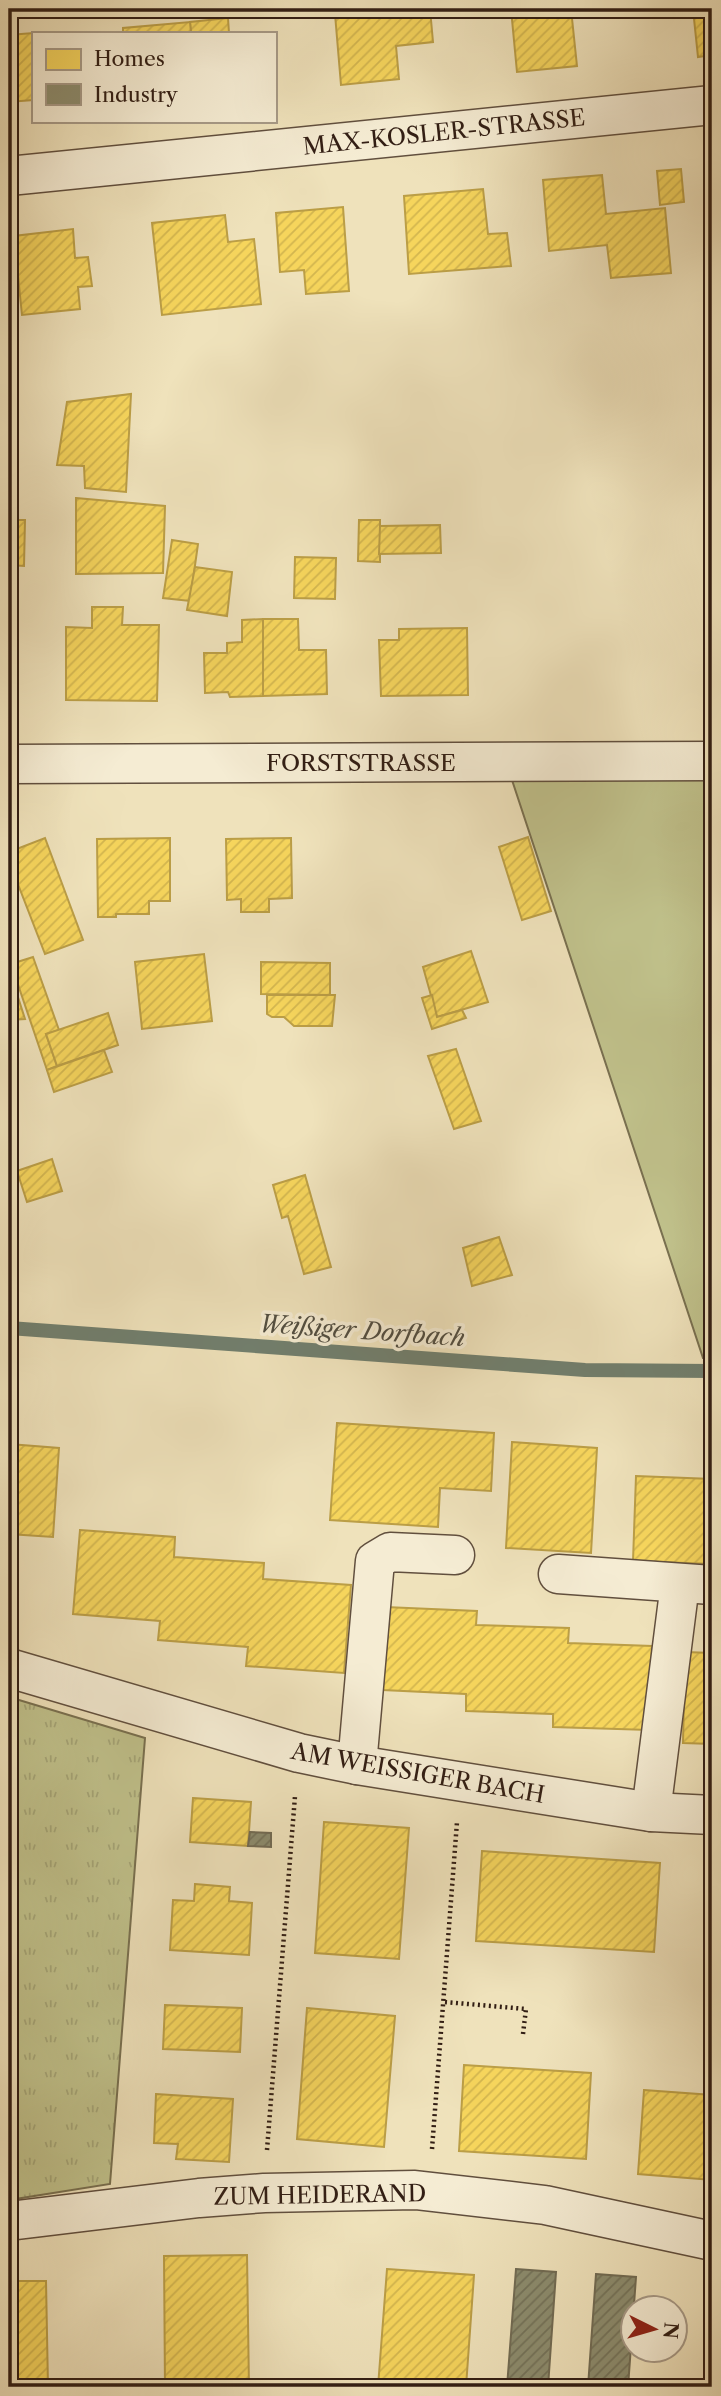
<svg xmlns="http://www.w3.org/2000/svg" width="721" height="2396" font-family="'Libre Caslon Text',serif">
	<defs>
		<pattern id="park-tufts" width="24" height="20" patternUnits="userSpaceOnUse" patternTransform="scale(1.75)"><rect width="24" height="20" fill="#c0c18b"/><path d="M3 7l-1-3M5 7V3M7 7l1-3M15 17l-1-3M17 17v-4M19 17l1-3" fill="none" stroke="#a5a577"/></pattern>
		<pattern id="homes-hatch" width="6" height="6" patternUnits="userSpaceOnUse" patternTransform="scale(1.75)"><rect width="6" height="6" fill="#f6d55c"/><path d="M-1 1l2-2M0 6l6-6M5 7l2-2" fill="none" stroke="#d3b64f"/></pattern>
		<pattern id="industry-hatch" width="6" height="6" patternUnits="userSpaceOnUse" patternTransform="scale(1.75)"><rect width="6" height="6" fill="#8c8c6e"/><path d="M-1 1l2-2M0 6l6-6M5 7l2-2" fill="none" stroke="#737259"/></pattern>
	</defs>
	<rect width="100%" height="100%" fill="#efe2bb"/>
	<filter id="stains"><feTurbulence type="fractalNoise" baseFrequency=".00286" numOctaves="4"/><feColorMatrix values="0 0 0 0 .2 0 0 0 0 .09 0 0 0 0 .02 0 0 0 .5 -.17"/></filter>
	<radialGradient id="worn" r=".72"><stop offset=".6" stop-color="#630" stop-opacity="0"/><stop offset="1" stop-color="#630" stop-opacity=".3"/></radialGradient>
	<polygon fill="#c0c18b" stroke="#797050" stroke-width="2" points="512,780 712,780 712,1358 703,1358"/>
	<polygon fill="url(#park-tufts)" stroke="#797050" stroke-width="2" points="9,1697 145,1738 110,2184 9,2200"/>
	<g fill="url(#homes-hatch)" stroke="#bb9e46" stroke-width="2">
		<polygon points="387,9 430,9 433,42 396,46 399,79 341,85 335,14"/>
		<polygon points="511,9 571,9 577,66 517,72"/>
		<polygon points="693,9 712,9 712,55 698,57"/>
		<polygon points="228,18 229,33 191,33 190,22"/>
		<polygon points="190,22 191,33 123,33 123,28"/>
		<polygon points="33,33 33,100 9,102 9,35"/>
		<polygon points="681,169 684,202 660,205 657,171"/>
		<polygon points="602,175 606,214 665,208 671,273 611,278 607,245 549,251 543,180"/>
		<polygon points="483,189 488,234 507,233 511,266 409,274 404,196"/>
		<polygon points="343,207 349,291 306,294 304,270 280,272 276,213"/>
		<polygon points="225,215 228,242 254,239 261,304 162,315 152,223"/>
		<polygon points="73,229 75,258 88,257 92,286 78,287 80,309 22,315 14,236"/>
		<polygon points="131,394 126,492 85,488 84,466 57,465 67,402"/>
		<polygon points="76,498 165,506 163,573 76,574"/>
		<polygon points="9,520 25,520 24,566 9,565"/>
		<polygon points="359,520 380,520 380,562 358,561"/>
		<polygon points="440,525 441,553 379,554 380,526"/>
		<polygon points="172,540 198,544 190,601 163,598"/>
		<polygon points="295,557 336,558 335,599 294,598"/>
		<polygon points="195,567 232,572 227,616 187,610"/>
		<polygon points="92,607 123,607 122,625 159,625 157,701 66,700 66,627 92,628"/>
		<polygon points="263,619 298,619 299,650 326,650 327,694 263,696"/>
		<polygon points="263,619 263,696 230,697 228,692 205,693 204,653 227,653 227,643 242,642 242,620"/>
		<polygon points="467,628 468,695 381,696 379,640 399,640 399,629"/>
		<polygon points="528,837 551,911 522,920 499,847"/>
		<polygon points="45,838 83,940 45,954 9,861 9,852"/>
		<polygon points="170,838 170,901 149,901 149,914 116,914 116,917 98,917 97,839"/>
		<polygon points="291,838 292,898 269,899 269,912 241,912 241,899 227,900 226,839"/>
		<polygon points="471,951 488,1002 437,1017 423,967"/>
		<polygon points="204,954 212,1021 142,1029 135,962"/>
		<polygon points="33,957 59,1030 46,1034 57,1066 47,1070 11,964"/>
		<polygon points="261,962 330,963 330,995 261,994"/>
		<polygon points="9,969 25,1019 9,1020"/>
		<polygon points="267,995 335,995 332,1026 294,1026 284,1017 272,1017 267,1014"/>
		<polygon points="432,995 437,1017 462,1010 466,1018 432,1029 422,998"/>
		<polygon points="108,1013 118,1045 57,1066 46,1034"/>
		<polygon points="456,1049 481,1121 454,1129 428,1056"/>
		<polygon points="104,1050 112,1072 54,1092 47,1070"/>
		<polygon points="52,1159 62,1191 27,1202 17,1171"/>
		<polygon points="305,1175 331,1267 304,1274 288,1216 282,1218 273,1185"/>
		<polygon points="499,1237 512,1275 472,1286 463,1248"/>
		<polygon points="337,1423 494,1433 491,1491 440,1488 438,1527 330,1520"/>
		<polygon points="512,1442 597,1448 591,1553 506,1548"/>
		<polygon points="9,1444 59,1448 53,1537 9,1534"/>
		<polygon points="636,1476 712,1479 712,1564 633,1561"/>
		<polygon points="80,1530 175,1537 174,1557 264,1563 263,1579 351,1585 344,1673 246,1666 248,1647 158,1640 160,1621 73,1614"/>
		<polygon points="385,1607 477,1611 476,1625 569,1628 568,1643 652,1646 649,1730 553,1727 553,1714 466,1711 466,1694 383,1690"/>
		<polygon points="685,1652 712,1653 712,1744 683,1743"/>
		<polygon points="193,1798 251,1802 248,1846 190,1842"/>
		<polygon points="324,1822 409,1828 399,1959 315,1953"/>
		<polygon points="482,1851 660,1863 654,1952 476,1941"/>
		<polygon points="195,1884 230,1887 229,1901 252,1903 249,1955 170,1950 173,1900 194,1901"/>
		<polygon points="165,2005 242,2008 240,2052 163,2049"/>
		<polygon points="307,2008 395,2016 384,2147 297,2139"/>
		<polygon points="464,2065 591,2073 586,2159 459,2151"/>
		<polygon points="644,2090 712,2095 712,2180 638,2174"/>
		<polygon points="156,2094 233,2099 229,2162 176,2159 178,2144 154,2143"/>
		<polygon points="247,2255 249,2387 165,2387 164,2256"/>
		<polygon points="387,2269 474,2275 466,2387 378,2387"/>
		<polygon points="9,2281 46,2281 48,2387 9,2387"/>
	</g>
	<g fill="url(#industry-hatch)" stroke="#716b53" stroke-width="2">
		<polygon points="250,1832 271,1833 271,1847 248,1846"/>
		<polygon points="516,2269 556,2272 548,2387 507,2387"/>
		<polygon points="596,2274 636,2277 628,2387 588,2387"/>
	</g>
	<g fill="none" stroke-linecap="round" stroke-linejoin="round">
		<polyline stroke="#717f6e" stroke-width="14" points="9,1328 585,1370 712,1371"/>
		<g stroke="#614f3e" stroke-width="41">
			<g id="minor">
				<polyline points="9,176 712,105"/>
				<polyline points="9,764 712,761"/>
				<polyline points="558,1574 712,1585"/>
				<polyline points="9,1668 299,1753 357,1765 651,1812 712,1815"/>
				<polyline points="357,1765 375,1561 390,1552 455,1555"/>
				<polyline points="651,1812 680,1584"/>
				<polyline points="9,2221 199,2198 264,2193 415,2190 545,2205 712,2241"/>
			</g>
		</g>
		<g stroke="#321e14" stroke-width="4.5" stroke-dasharray="2 3.5" stroke-linecap="butt">
			<polyline points="445,2002 526,2009 523,2034"/>
			<polyline points="432,2149 457,1822"/>
			<polyline points="267,2150 295,1796"/>
		</g>
		<use href="#minor" stroke="#f5ecd3" stroke-width="38"/>
	</g>
	<g text-anchor="middle" stroke-width="7" stroke-linejoin="round" paint-order="stroke">
		<g font-size="23" fill="#321e14" stroke="#f5ecd3">
			<text transform="translate(444 132) rotate(-6)" y="8">MAX-KOSLER-STRASSE</text>
			<text x="361" y="771">FORSTSTRASSE</text>
			<text transform="translate(418 1773) rotate(10)" y="8">AM WEISSIGER BACH</text>
			<text transform="translate(320 2195) rotate(-1)" y="8">ZUM HEIDERAND</text>
		</g>
		<g font-size="24" font-style="italic" fill="#524e41" stroke="#f5ecd3">
			<text transform="translate(362 1331) rotate(4)" y="8">Weißiger Dorfbach</text>
		</g>
	</g>
	<rect width="721" height="2396" fill="none" stroke="#efe2bb" stroke-width="35"/>
	<rect x="10" y="10" width="700" height="2375" fill="none" stroke="#321e14" stroke-width="3.5"/>
	<rect x="18" y="18" width="686" height="2361" fill="none" stroke="#321e14" stroke-width="2"/>
	<rect x="32" y="32" width="245" height="91" fill="#f5ecd3" stroke="#a79a87" stroke-width="2"/>
	<rect x="46" y="49" width="35" height="21" fill="#f6d55c" stroke="#a79a87" stroke-width="2"/>
	<text x="94" y="66" font-size="21" fill="#321e14">Homes</text>
	<rect x="46" y="84" width="35" height="21" fill="#8c8c6e" stroke="#a79a87" stroke-width="2"/>
	<text x="94" y="102" font-size="21" fill="#321e14">Industry</text>
	<g transform="translate(654 2329) rotate(95)"><circle r="33" fill="#f5ecd3" stroke="#a79a87" stroke-width="2"/>
	<path d="M0-5L12 26L0 18L-12 26Z" fill="#8f2418"/>
	<text y="-10" font-size="19" font-weight="bold" text-anchor="middle" fill="#321e14">N</text>
	</g>
	<rect width="100%" height="100%" filter="url(#stains)"/>
	<rect width="100%" height="100%" fill="url(#worn)"/>
</svg>
